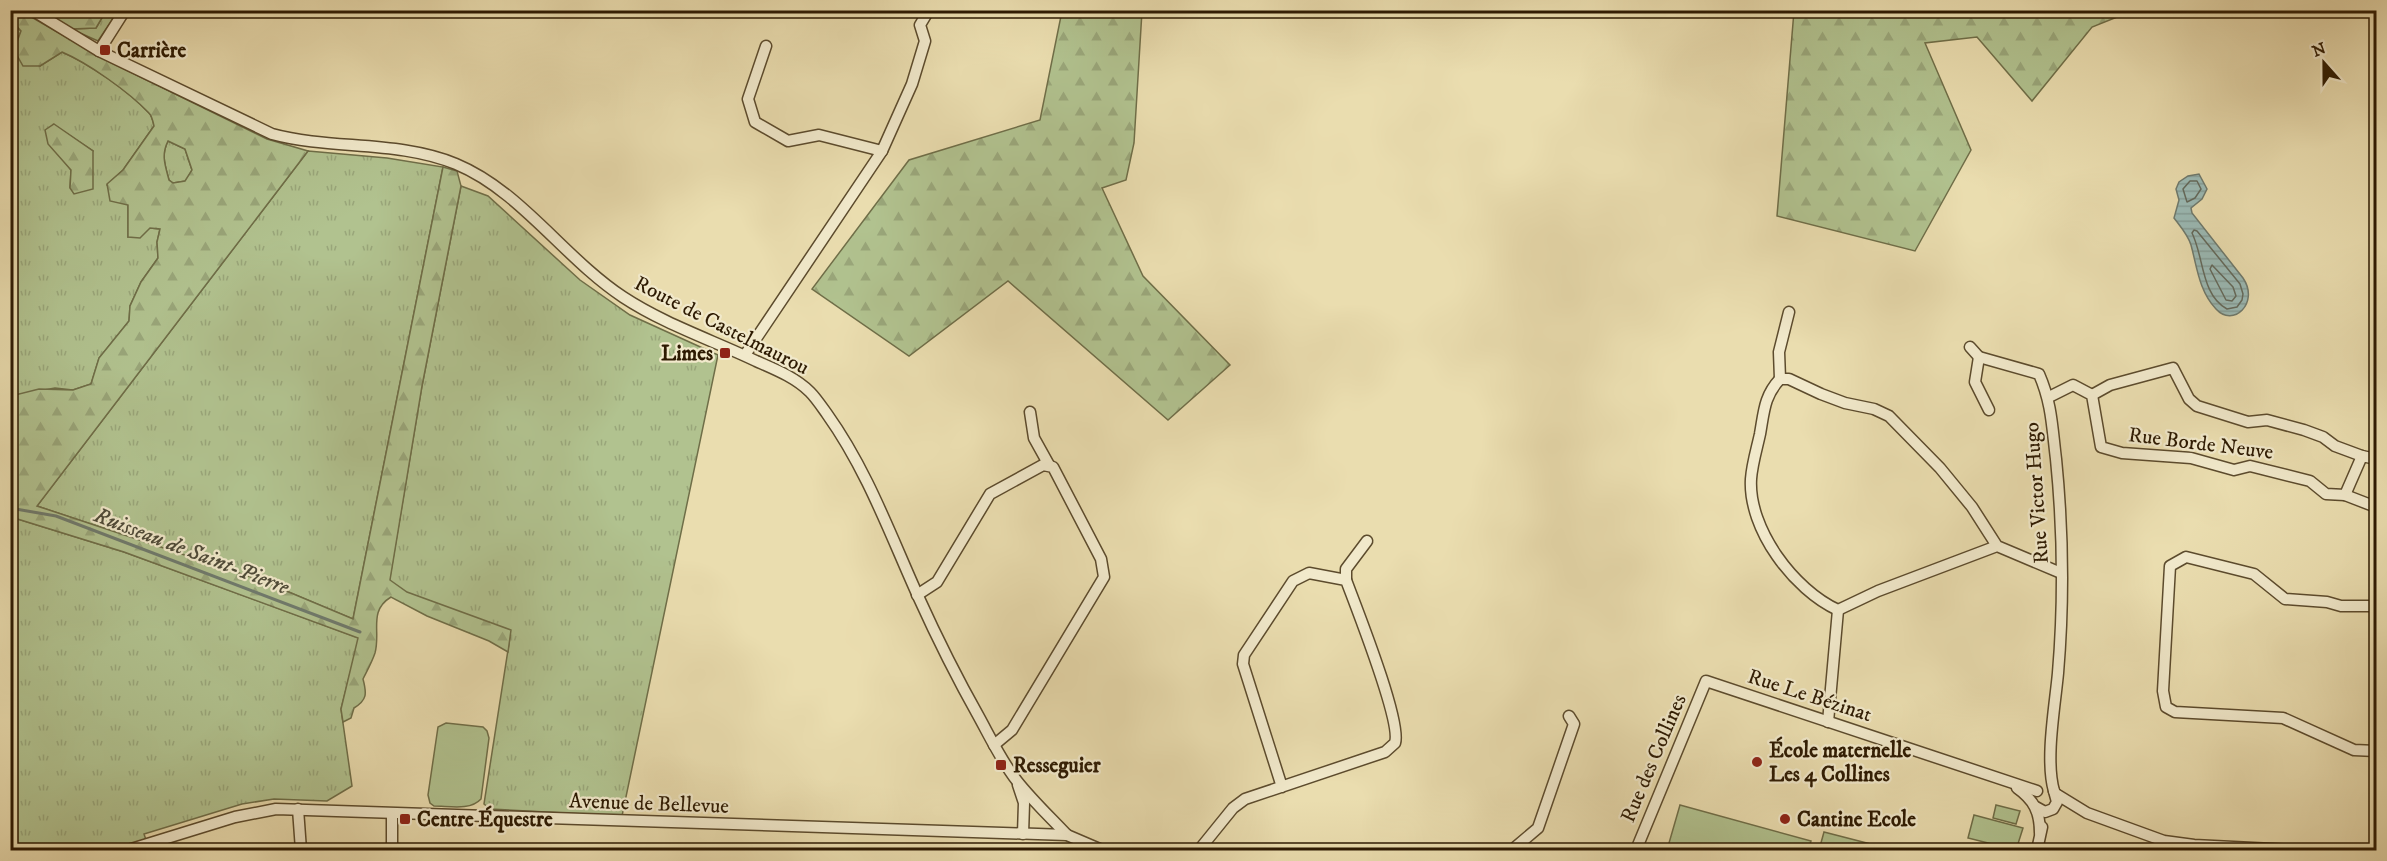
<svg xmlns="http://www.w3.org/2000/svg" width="2387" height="861" font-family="'IM FELL DW Pica',serif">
	<defs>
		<pattern id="grass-tufts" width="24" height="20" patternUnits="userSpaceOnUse" patternTransform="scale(1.5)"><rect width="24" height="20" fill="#b1c28f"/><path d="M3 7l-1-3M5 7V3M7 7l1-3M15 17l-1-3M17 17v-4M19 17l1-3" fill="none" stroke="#99a67a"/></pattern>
		<pattern id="forest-firs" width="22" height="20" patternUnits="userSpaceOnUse" patternTransform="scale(1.5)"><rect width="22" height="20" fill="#b1c28f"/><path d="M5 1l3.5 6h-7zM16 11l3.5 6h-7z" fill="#99a67a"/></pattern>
		<pattern id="water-rules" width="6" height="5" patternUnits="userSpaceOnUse" patternTransform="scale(1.5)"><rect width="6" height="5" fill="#9bbab5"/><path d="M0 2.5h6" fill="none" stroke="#869f9a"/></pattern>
	</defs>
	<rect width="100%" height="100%" fill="#eaddaf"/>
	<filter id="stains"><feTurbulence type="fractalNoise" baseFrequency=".00333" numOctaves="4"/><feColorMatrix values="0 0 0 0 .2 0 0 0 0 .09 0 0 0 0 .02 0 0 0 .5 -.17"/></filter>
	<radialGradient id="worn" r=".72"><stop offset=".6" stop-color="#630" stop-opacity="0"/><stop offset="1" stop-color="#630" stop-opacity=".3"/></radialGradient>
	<g fill="url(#grass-tufts)" stroke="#6f6e48" stroke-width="1.5" fill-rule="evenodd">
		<polygon points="106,11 118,11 98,41 71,29 96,28"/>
		<path d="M10 20 21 31 14 50 40 66 62 52C90 64 128 91 149 113 152 116 153 121 154 126L123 170 107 185 128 205V237L150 228 160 229 157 242 158 258 141 282 130 306 129 321 99 358 91 384 73 390 55 388 11 396ZM54 125 93 151 70 188 71 170 64 161Z"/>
		<path d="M168 141 185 149 192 170 186 181 173 183 169 180C165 165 161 155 168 141Z"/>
		<polygon points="308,151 387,158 443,167 353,619 260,580 37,506"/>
		<polygon points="461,186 488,196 580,280 630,315 718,355 622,816 490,809 484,804 510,637 388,589 422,386"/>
		<polygon points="11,517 124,552 359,638 341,709 352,786 327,801 274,799 242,804 144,834 146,840 105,850 11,850"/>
	</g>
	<g fill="url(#forest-firs)" stroke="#6f6e48" stroke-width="1.5" fill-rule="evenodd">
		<path d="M11 11H21L104 59 267 139 308 151 37 506 260 580 353 619 443 167 457 171 461 186 422 386 390 580 407 592 511 630 508 652 489 641 427 616 391 597C368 611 381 632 375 653 372 662 367 671 363 679 367 694 367 700 354 708L351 718 343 722 341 709 358 638 124 552 11 517V396L39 389 73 390 91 384 99 358 129 321 130 306 141 282 158 258 157 242 160 229 150 228 140 238 128 237V205L110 201 107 184 123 170 154 126C153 121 152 116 149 113 129 92 88 63 62 52L40 66H23L14 50 21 31 11 20ZM168 141 185 149 192 170 185 181 173 183 169 180C165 165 161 155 168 141Z"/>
		<polygon points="42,11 106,11 96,28 71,29"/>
		<polygon points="1062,11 1142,11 1134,143 1126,180 1102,188 1143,276 1230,365 1168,420 1008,281 909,356 812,289 909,160 1040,120"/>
		<polygon points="2126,11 2127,13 2092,27 2032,101 1977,37 1925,43 1971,150 1915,251 1777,216 1794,11"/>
		<polygon points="54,124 93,151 93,189 74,194 70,188 71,170 48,144 45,130"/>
	</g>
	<g fill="#b1c28f" stroke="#6f6e48" stroke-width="1.5">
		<path d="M446 723 483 727 487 731 489 738 481 799C470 811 449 806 434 806L430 803 428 795 438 727Z"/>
		<polygon points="1680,805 1811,841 1808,850 1667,850"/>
		<polygon points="1996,805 2020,811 2016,824 1993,818"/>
		<polygon points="1974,815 2023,828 2016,850 1968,838"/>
		<polygon points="1824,832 1894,850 1819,850"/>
	</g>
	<path fill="url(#water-rules)" stroke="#6f7a6d" stroke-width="1.5" d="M2199 174 2207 189 2202 199 2191 208 2192 213 2243 278C2260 303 2233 328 2216 309 2199 291 2197 267 2191 245 2188 235 2180 226 2174 218L2179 200 2176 189 2179 182 2188 176Z"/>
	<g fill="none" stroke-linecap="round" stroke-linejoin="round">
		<g stroke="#646a5c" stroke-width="1.5">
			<polygon points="2190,181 2197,181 2201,189 2195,198 2187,202 2183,189"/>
			<path d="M2194 230 2197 231 2240 284 2243 294 2242 300 2237 307 2227 309C2201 295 2204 257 2192 233Z"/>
			<polygon points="2212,265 2233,287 2236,296 2232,301 2226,300 2210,269"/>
		</g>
		<polyline stroke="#6f7a6d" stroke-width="3" points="10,508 56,516 360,632"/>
		<g stroke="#5c4b2d" stroke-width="13">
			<g id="minor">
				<path d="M32 10 99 51 272 134C331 150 398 140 456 164 521 191 564 258 623 297 664 324 712 340 756 361 774 369 795 377 810 392 816 398 822 407 827 414 867 470 890 534 918 596 937 638 957 678 979 717 991 739 1002 762 1017 781 1032 800 1050 817 1067 835"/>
				<polyline points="766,46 748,99 755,122 788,141 819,135 882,151"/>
				<polyline points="99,51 125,10"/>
				<path d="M1970 347 1979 357 2039 374C2052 404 2052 427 2056 459 2063 529 2064 602 2058 673 2055 706 2045 760 2054 791"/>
				<polyline points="745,355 882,151 912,84 925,41 920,25 929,10"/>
				<polyline points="1979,357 1975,382 1989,410"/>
				<polyline points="1780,379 1779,352 1789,312"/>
				<polyline points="2092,395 2110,385 2173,368 2189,399 2197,406 2248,422 2267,420 2304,430 2323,437 2335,446 2362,456"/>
				<polyline points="2049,397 2073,385 2092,395 2101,447 2122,453 2191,458 2234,470 2250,466 2310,481 2326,494 2345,495 2376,507"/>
				<polyline points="1030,412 1034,438 1049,465"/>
				<polyline points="2345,495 2362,456 2376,459"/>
				<path d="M1997 546 1878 591 1838 610C1794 590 1748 529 1751 479 1752 464 1757 448 1760 434 1764 412 1764 396 1780 379H1789L1821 394 1845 403 1874 409 1889 416 1940 468 1972 507 1997 546 2061 573"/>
				<polyline points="1346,580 1346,569 1367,541"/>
				<polyline points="917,595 937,582 990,494 1043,465 1053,467 1101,559 1104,577 1012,730 994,745"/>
				<polyline points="2376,606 2341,606 2327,602 2285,599 2254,574 2186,557 2170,566 2163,691 2166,707 2175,712 2283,718 2354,750 2376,751"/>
				<polyline points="1828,722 1838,610"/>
				<polyline points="1018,785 1024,803 1023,834"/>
				<path d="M2017 788C2034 800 2040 812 2040 833"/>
				<polyline points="2056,794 2087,813 2164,841 2194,845 2293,850"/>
				<polyline points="2036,807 2045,812 2053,809 2057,802 2054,791"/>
				<polyline points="298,809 301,850"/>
				<polyline points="128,850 235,817 276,809 1067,835 1102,850"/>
				<polyline points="392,850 392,814"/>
				<path d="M1199 850 1233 808 1245 799 1385 752 1395 743C1402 722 1356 607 1346 580L1309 573 1293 581 1244 655 1243 664 1282 787"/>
				<polyline points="1512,850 1538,828 1574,724 1569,716"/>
				<polyline points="1636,850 1706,681 2037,791"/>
				<polyline points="2037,850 2042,827"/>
			</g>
		</g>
		<use href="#minor" stroke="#f1e9cb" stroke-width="10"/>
	</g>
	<g fill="#8f2418" stroke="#f1e9cb" stroke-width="2">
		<rect x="99" y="44" width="12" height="12" rx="3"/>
		<rect x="719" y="347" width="12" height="12" rx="3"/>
		<circle cx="1757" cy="762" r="6"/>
		<rect x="995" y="759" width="12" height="12" rx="3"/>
		<rect x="399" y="813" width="12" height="12" rx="3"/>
		<circle cx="1785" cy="819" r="6"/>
	</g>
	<g text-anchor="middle" stroke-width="4.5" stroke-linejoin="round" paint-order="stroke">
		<g font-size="21" font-weight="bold" fill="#2d1a02" stroke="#f1e9cb" text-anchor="start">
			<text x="117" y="57">Carrière</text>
			<text x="713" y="360" text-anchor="end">Limes</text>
			<text x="1769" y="757">École maternelle<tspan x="1769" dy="24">Les 4 Collines</tspan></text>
			<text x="1013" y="772">Resseguier</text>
			<text x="417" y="826">Centre Équestre</text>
			<text x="1797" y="826">Cantine Ecole</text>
		</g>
		<g font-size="21" fill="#2d1a02" stroke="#f1e9cb">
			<text transform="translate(722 325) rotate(27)" y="7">Route de Castelmaurou</text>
			<text transform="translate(2201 443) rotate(7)" y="7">Rue Borde Neuve</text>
			<text transform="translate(2036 493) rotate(-94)" y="7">Rue Victor Hugo</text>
			<text transform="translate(1810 695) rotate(18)" y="7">Rue Le Bézinat</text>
			<text transform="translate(1653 758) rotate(-67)" y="7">Rue des Collines</text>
			<text transform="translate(649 803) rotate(2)" y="7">Avenue de Bellevue</text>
		</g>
		<g font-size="22" font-style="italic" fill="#4e4a38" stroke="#f1e9cb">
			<text transform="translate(192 550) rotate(21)" y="8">Ruisseau de Saint-Pierre</text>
		</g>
	</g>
	<rect width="2387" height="861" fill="none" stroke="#eaddaf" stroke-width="36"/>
	<rect x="12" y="12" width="2363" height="837" fill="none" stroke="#2d1a02" stroke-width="3"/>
	<rect x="18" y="18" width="2351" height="825" fill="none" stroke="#2d1a02" stroke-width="1.5"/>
	<g transform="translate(2324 63) rotate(339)" stroke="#f1e9cb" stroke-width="4.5" paint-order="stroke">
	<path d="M0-4.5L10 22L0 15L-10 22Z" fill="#2d1a02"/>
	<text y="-9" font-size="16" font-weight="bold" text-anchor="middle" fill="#2d1a02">N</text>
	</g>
	<rect width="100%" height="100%" filter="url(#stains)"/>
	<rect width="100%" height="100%" fill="url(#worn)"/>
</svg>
